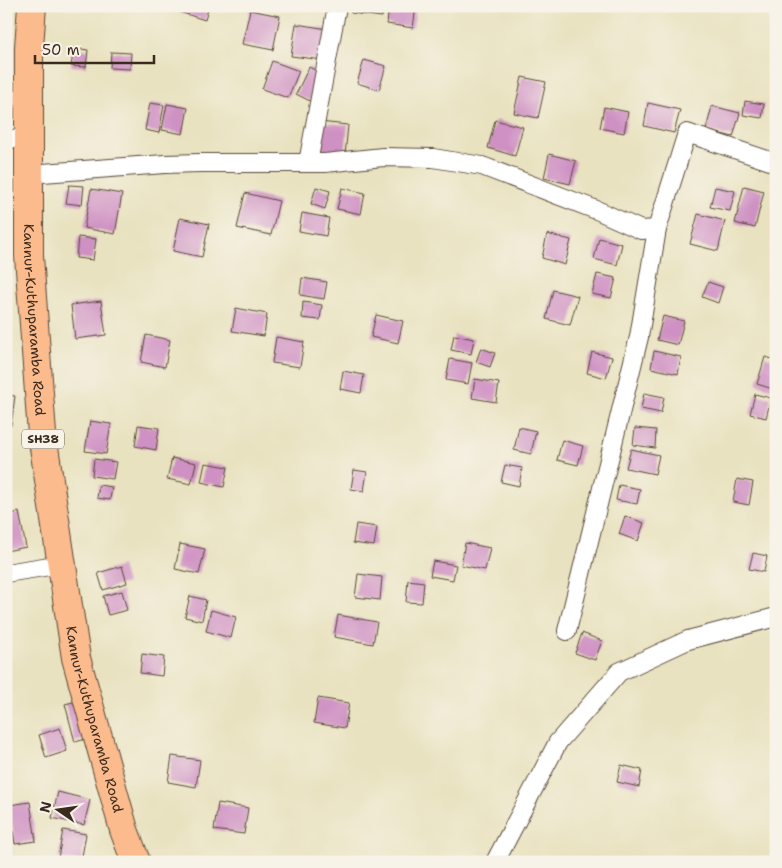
<svg xmlns="http://www.w3.org/2000/svg" width="782" height="868" font-family="'Shantell Sans',sans-serif">
	<rect width="100%" height="100%" fill="#f7f3e8"/>
	<filter id="ink" filterUnits="userSpaceOnUse"><feTurbulence type="fractalNoise" baseFrequency=".02" numOctaves="2"/><feDisplacementMap in="SourceGraphic" scale="10" xChannelSelector="R" yChannelSelector="G"/><feConvolveMatrix kernelMatrix="1 2 1 2 8 2 1 2 1" color-interpolation-filters="sRGB"/></filter>
	<filter id="wash" filterUnits="userSpaceOnUse"><feTurbulence type="fractalNoise" baseFrequency=".0096" numOctaves="4" result="noise"/><feDisplacementMap in="SourceGraphic" scale="20" xChannelSelector="R" yChannelSelector="G"/><feGaussianBlur stdDeviation="1.12" result="paint"/><feColorMatrix in="noise" values="0 0 0 0 0 0 0 0 0 0 0 0 0 0 0 0 0 1.4 0 .05"/><feComposite in="paint" operator="in"/></filter>
	<g filter="url(#wash)">
		<rect width="100%" height="100%" fill="#e9e2c0"/>
		<g id="blocks">
			<g fill="#cf91c3">
				<polygon points="174,6 209,6 205,20 173,10"/>
				<polygon points="351,6 383,6 382,17 351,13"/>
				<polygon points="389,6 416,6 413,28 387,24"/>
				<polygon points="250,10 280,16 273,50 242,44"/>
				<polygon points="296,24 328,29 323,60 291,56"/>
				<polygon points="74,48 88,50 86,67 71,66"/>
				<polygon points="111,52 131,53 130,69 110,68"/>
				<polygon points="364,60 386,66 379,90 357,83"/>
				<polygon points="272,61 299,71 288,98 262,89"/>
				<polygon points="309,67 323,74 310,101 296,94"/>
				<polygon points="522,77 546,82 538,118 514,113"/>
				<polygon points="745,101 764,104 762,118 743,115"/>
				<polygon points="150,103 164,105 159,133 145,130"/>
				<polygon points="648,103 680,110 674,133 644,126"/>
				<polygon points="167,104 188,108 183,134 162,130"/>
				<polygon points="712,106 740,113 733,137 706,130"/>
				<polygon points="604,107 628,112 624,133 600,128"/>
				<polygon points="495,120 523,127 515,156 488,148"/>
				<polygon points="319,122 348,125 345,156 316,153"/>
				<polygon points="549,154 576,161 570,184 544,178"/>
				<polygon points="69,185 84,186 82,205 66,203"/>
				<polygon points="744,186 764,191 755,228 735,223"/>
				<polygon points="316,187 330,191 325,209 311,204"/>
				<polygon points="715,187 735,191 730,211 710,207"/>
				<polygon points="342,188 365,193 361,214 337,209"/>
				<polygon points="91,189 122,194 115,234 84,228"/>
				<polygon points="245,193 279,201 271,235 237,228"/>
				<polygon points="302,213 329,218 326,236 299,231"/>
				<polygon points="698,214 725,221 718,251 690,244"/>
				<polygon points="180,218 209,224 202,257 173,251"/>
				<polygon points="547,234 571,240 565,265 542,258"/>
				<polygon points="78,237 96,239 93,260 76,258"/>
				<polygon points="599,238 622,244 617,265 594,259"/>
				<polygon points="597,274 616,278 611,298 592,294"/>
				<polygon points="302,278 327,282 324,299 300,295"/>
				<polygon points="708,282 723,287 718,303 702,297"/>
				<polygon points="553,290 578,296 570,325 546,319"/>
				<polygon points="101,301 106,335 75,339 71,305"/>
				<polygon points="303,302 322,305 320,320 302,318"/>
				<polygon points="236,308 267,314 264,336 232,331"/>
				<polygon points="376,315 403,321 398,343 371,337"/>
				<polygon points="663,316 684,321 678,345 657,340"/>
				<polygon points="146,335 170,340 165,367 141,362"/>
				<polygon points="454,335 474,339 471,354 451,350"/>
				<polygon points="276,337 304,342 300,367 272,363"/>
				<polygon points="481,348 495,353 490,367 476,362"/>
				<polygon points="654,351 681,357 678,374 651,368"/>
				<polygon points="592,352 612,357 606,378 587,373"/>
				<polygon points="765,357 776,360 776,390 757,384"/>
				<polygon points="450,359 472,363 468,384 446,380"/>
				<polygon points="343,371 364,375 361,393 340,389"/>
				<polygon points="475,379 499,383 496,402 472,398"/>
				<polygon points="644,393 664,397 661,413 641,409"/>
				<polygon points="755,394 771,398 766,418 750,414"/>
				<polygon points="6,395 15,396 11,426 6,425"/>
				<polygon points="90,421 111,424 106,454 85,451"/>
				<polygon points="138,425 159,428 156,450 135,446"/>
				<polygon points="519,427 536,431 531,454 514,450"/>
				<polygon points="635,428 656,430 655,448 633,445"/>
				<polygon points="562,440 583,446 578,465 557,460"/>
				<polygon points="631,449 659,455 655,474 626,468"/>
				<polygon points="172,458 196,463 191,484 167,479"/>
				<polygon points="94,459 116,462 113,479 92,476"/>
				<polygon points="205,463 228,467 224,487 201,482"/>
				<polygon points="505,465 522,468 519,486 501,482"/>
				<polygon points="354,470 367,472 364,491 351,489"/>
				<polygon points="737,479 753,482 749,505 733,502"/>
				<polygon points="99,485 112,487 110,500 97,498"/>
				<polygon points="619,485 640,489 637,504 616,500"/>
				<polygon points="19,512 26,547 6,551 6,515"/>
				<polygon points="625,516 644,523 638,541 619,534"/>
				<polygon points="356,524 377,527 374,546 353,543"/>
				<polygon points="465,543 490,548 485,570 461,565"/>
				<polygon points="180,544 205,549 199,574 175,569"/>
				<polygon points="753,553 767,556 764,572 749,569"/>
				<polygon points="433,561 456,565 453,580 430,576"/>
				<polygon points="122,566 127,583 103,590 98,573"/>
				<polygon points="358,574 382,577 380,600 355,597"/>
				<polygon points="408,580 424,582 422,603 406,602"/>
				<polygon points="122,591 127,610 108,615 103,596"/>
				<polygon points="190,596 206,600 202,621 185,617"/>
				<polygon points="211,610 236,617 231,638 206,631"/>
				<polygon points="338,615 377,622 373,644 334,637"/>
				<polygon points="582,633 602,641 595,660 575,653"/>
				<polygon points="142,654 164,657 162,676 140,673"/>
				<polygon points="318,698 349,703 345,728 314,723"/>
				<polygon points="81,700 90,738 75,742 65,704"/>
				<polygon points="60,728 67,751 46,758 39,735"/>
				<polygon points="172,756 200,760 196,787 168,782"/>
				<polygon points="621,765 642,770 639,787 617,782"/>
				<polygon points="58,792 90,800 84,825 52,818"/>
				<polygon points="30,802 36,841 15,844 9,805"/>
				<polygon points="218,803 248,808 244,834 214,830"/>
				<polygon points="63,830 86,834 81,862 58,858"/>
			</g>
		</g>
	</g>
	<g filter="url(#ink)">
		<use href="#blocks" fill-opacity="0" stroke="#554636" stroke-width="1"/>
		<g fill="none" stroke-linecap="round" stroke-linejoin="round">
			<g stroke="#554636" stroke-width="20">
				<g id="minor">
					<polyline points="6,139 29,139"/>
					<polyline points="308,163 337,6"/>
					<polyline points="29,174 165,164 200,163 325,163 383,157 433,158 482,166 599,211 641,230 657,229 687,133 776,163"/>
					<polyline points="6,573 62,564"/>
					<polyline points="567,631 639,337 657,229"/>
					<polyline points="495,862 558,742 619,672 688,640 776,617"/>
				</g>
			</g>
			<g stroke="#554636" stroke-width="30">
				<g id="primary">
					<path id="s1" d="M32 6 29 47V256L42 434 76 658 124 830 136 862"/>
				</g>
			</g>
			<use href="#minor" stroke="#fff" stroke-width="18"/>
			<use href="#primary" stroke="#fbbb8d" stroke-width="28"/>
		</g>
	</g>
	<g text-anchor="middle" stroke-width="4" stroke-linejoin="round" paint-order="stroke">
		<rect fill="#f7f3e8" stroke="#73665b" stroke-width="1" x="22" y="429.5" width="42" height="19" rx="4"/>
		<g font-size="12" font-weight="bold" fill="#3b2a1e">
			<text x="43" y="443">SH38</text>
		</g>
		<g font-size="14" fill="#3b2a1e" stroke="#f7f3e8">
			<text dy="5" stroke="none"><textPath href="#s1" startOffset="314">Kannur-Kuthuparamba Road</textPath></text>
			<text dy="5" stroke="none"><textPath href="#s1" startOffset="719">Kannur-Kuthuparamba Road</textPath></text>
		</g>
	</g>
	<rect width="782" height="868" fill="none" stroke="#f7f3e8" stroke-width="25"/>
	<g transform="translate(58 810) rotate(283)" stroke="#f7f3e8" stroke-width="4" paint-order="stroke">
	<path d="M0-4L9 19L0 12L-9 19Z" fill="#3b2a1e"/>
	<text y="-8" font-size="14" font-weight="bold" text-anchor="middle" fill="#3b2a1e">N</text>
	</g>
	<path d="M35 55v8h119v-8" fill="none" stroke="#3b2a1e" stroke-width="2.5"/>
	<text x="42" y="55" font-size="15" fill="#3b2a1e" stroke="#f7f3e8" stroke-width="4" paint-order="stroke">50 m</text>
</svg>
